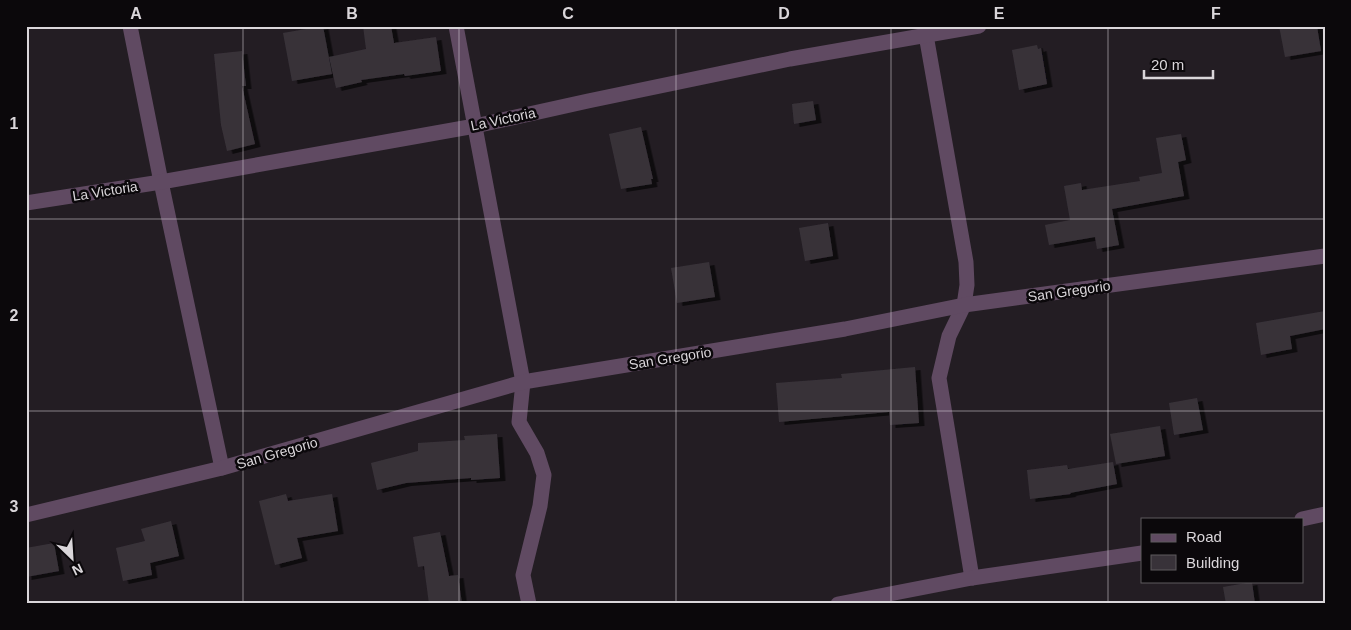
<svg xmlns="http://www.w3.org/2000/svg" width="1351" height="630" font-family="Arial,sans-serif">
	<defs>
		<filter id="shadow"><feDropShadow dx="5.5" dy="3" stdDeviation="0" flood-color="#0009"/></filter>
	</defs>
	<rect width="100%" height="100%" fill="#231d23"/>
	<g fill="#383239" filter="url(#shadow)">
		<polygon points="323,26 332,74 292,81 283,33"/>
		<polygon points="363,26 391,26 394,43 436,37 441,71 405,76 404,74 361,80 362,82 336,88 329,57 366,49"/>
		<polygon points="1279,26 1317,26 1321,51 1285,57"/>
		<polygon points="1037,45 1038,49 1041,48 1047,84 1019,90 1012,50"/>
		<polygon points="242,51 246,86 242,86 255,144 227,151 221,125 214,54"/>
		<polygon points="813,101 816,120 794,124 792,104"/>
		<polygon points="641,127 653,179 651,179 652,184 621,189 609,134"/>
		<polygon points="1181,134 1186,160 1178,162 1184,196 1112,209 1119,245 1097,249 1095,237 1049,245 1045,225 1070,220 1064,186 1081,183 1082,190 1140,181 1139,177 1162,173 1156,138"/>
		<polygon points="828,223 833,256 805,261 799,228"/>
		<polygon points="709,262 715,297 677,303 671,268"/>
		<polygon points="1325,311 1325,329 1290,336 1292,349 1261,355 1256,323"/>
		<polygon points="915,367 919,423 890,425 889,412 779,422 776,383 842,378 841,374"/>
		<polygon points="1197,398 1203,430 1174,435 1169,403"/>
		<polygon points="1160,426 1165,456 1116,464 1110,434"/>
		<polygon points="497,434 500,478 471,480 471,478 406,483 377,490 371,463 418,451 418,443 465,440 464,436"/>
		<polygon points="1113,462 1117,484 1070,493 1071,494 1030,499 1027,470 1067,465 1068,469"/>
		<polygon points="286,494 288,501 332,494 338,531 297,538 302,558 275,565 259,501"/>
		<polygon points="171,521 179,556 150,563 152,575 123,581 116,548 145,541 141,529"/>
		<polygon points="440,532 449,576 458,575 462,604 429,604 424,566 418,567 413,537"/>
		<polygon points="54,543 59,571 26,577 26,548"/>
		<polygon points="1252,582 1255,604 1226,604 1223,587"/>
	</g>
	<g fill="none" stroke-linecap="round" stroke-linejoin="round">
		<g stroke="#604a62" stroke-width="15">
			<polyline points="130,26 161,182 222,468"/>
			<polyline points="456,26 523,382 519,422 537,453 544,475 540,506 523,575 529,604"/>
			<polyline points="926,35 966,262 967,285 964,305 949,336 939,378 972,578"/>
			<polyline points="26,203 161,182 475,126 588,101 790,59 979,26"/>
			<polyline points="26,515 222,468 523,382 845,329 964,305 1325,256"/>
			<polyline points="1302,519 1325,514"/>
			<polyline points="838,604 972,578 1142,553"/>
		</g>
	</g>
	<path fill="none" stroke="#dad6da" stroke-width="1" stroke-opacity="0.55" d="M243 26V604M459 26V604M676 26V604M891 26V604M1108 26V604M26 219H1325M26 411H1325"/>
	<g text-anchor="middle" stroke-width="5" stroke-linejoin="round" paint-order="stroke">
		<g font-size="14" fill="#dad6da" stroke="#0b080b">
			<text transform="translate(503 119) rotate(-12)" y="5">La Victoria</text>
			<text transform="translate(105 191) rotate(-9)" y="5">La Victoria</text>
			<text transform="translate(1069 291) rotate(-8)" y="5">San Gregorio</text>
			<text transform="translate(670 358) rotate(-9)" y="5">San Gregorio</text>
			<text transform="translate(277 453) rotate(-16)" y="5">San Gregorio</text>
		</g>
	</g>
	<rect width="1351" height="630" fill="none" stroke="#0b080b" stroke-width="55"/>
	<rect x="1141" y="518" width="162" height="65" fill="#0b080b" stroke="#5e5a5e"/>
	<rect x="1151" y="534" width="25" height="8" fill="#604a62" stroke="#5e5a5e"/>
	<text x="1186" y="542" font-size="15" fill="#dad6da">Road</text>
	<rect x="1151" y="555" width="25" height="15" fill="#383239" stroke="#5e5a5e"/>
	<text x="1186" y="568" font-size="15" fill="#dad6da">Building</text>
	<g transform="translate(72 558) rotate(155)" stroke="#0b080b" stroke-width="4" paint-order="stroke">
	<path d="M0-4L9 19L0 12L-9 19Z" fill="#dad6da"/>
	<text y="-8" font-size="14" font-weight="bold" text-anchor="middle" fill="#dad6da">N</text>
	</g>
	<path d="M1144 70v8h69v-8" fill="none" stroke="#dad6da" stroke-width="2.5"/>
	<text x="1151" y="70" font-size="15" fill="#dad6da" stroke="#0b080b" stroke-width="4" paint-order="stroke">20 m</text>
	<rect x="28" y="28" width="1296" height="574" fill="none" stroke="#dad6da" stroke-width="2"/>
	<g font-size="16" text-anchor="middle" font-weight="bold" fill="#dad6da">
		<text x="136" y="19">A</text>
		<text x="352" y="19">B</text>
		<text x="568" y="19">C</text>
		<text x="784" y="19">D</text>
		<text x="999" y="19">E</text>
		<text x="1216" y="19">F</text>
		<text x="14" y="129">1</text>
		<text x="14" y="321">2</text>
		<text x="14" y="512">3</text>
	</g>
</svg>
